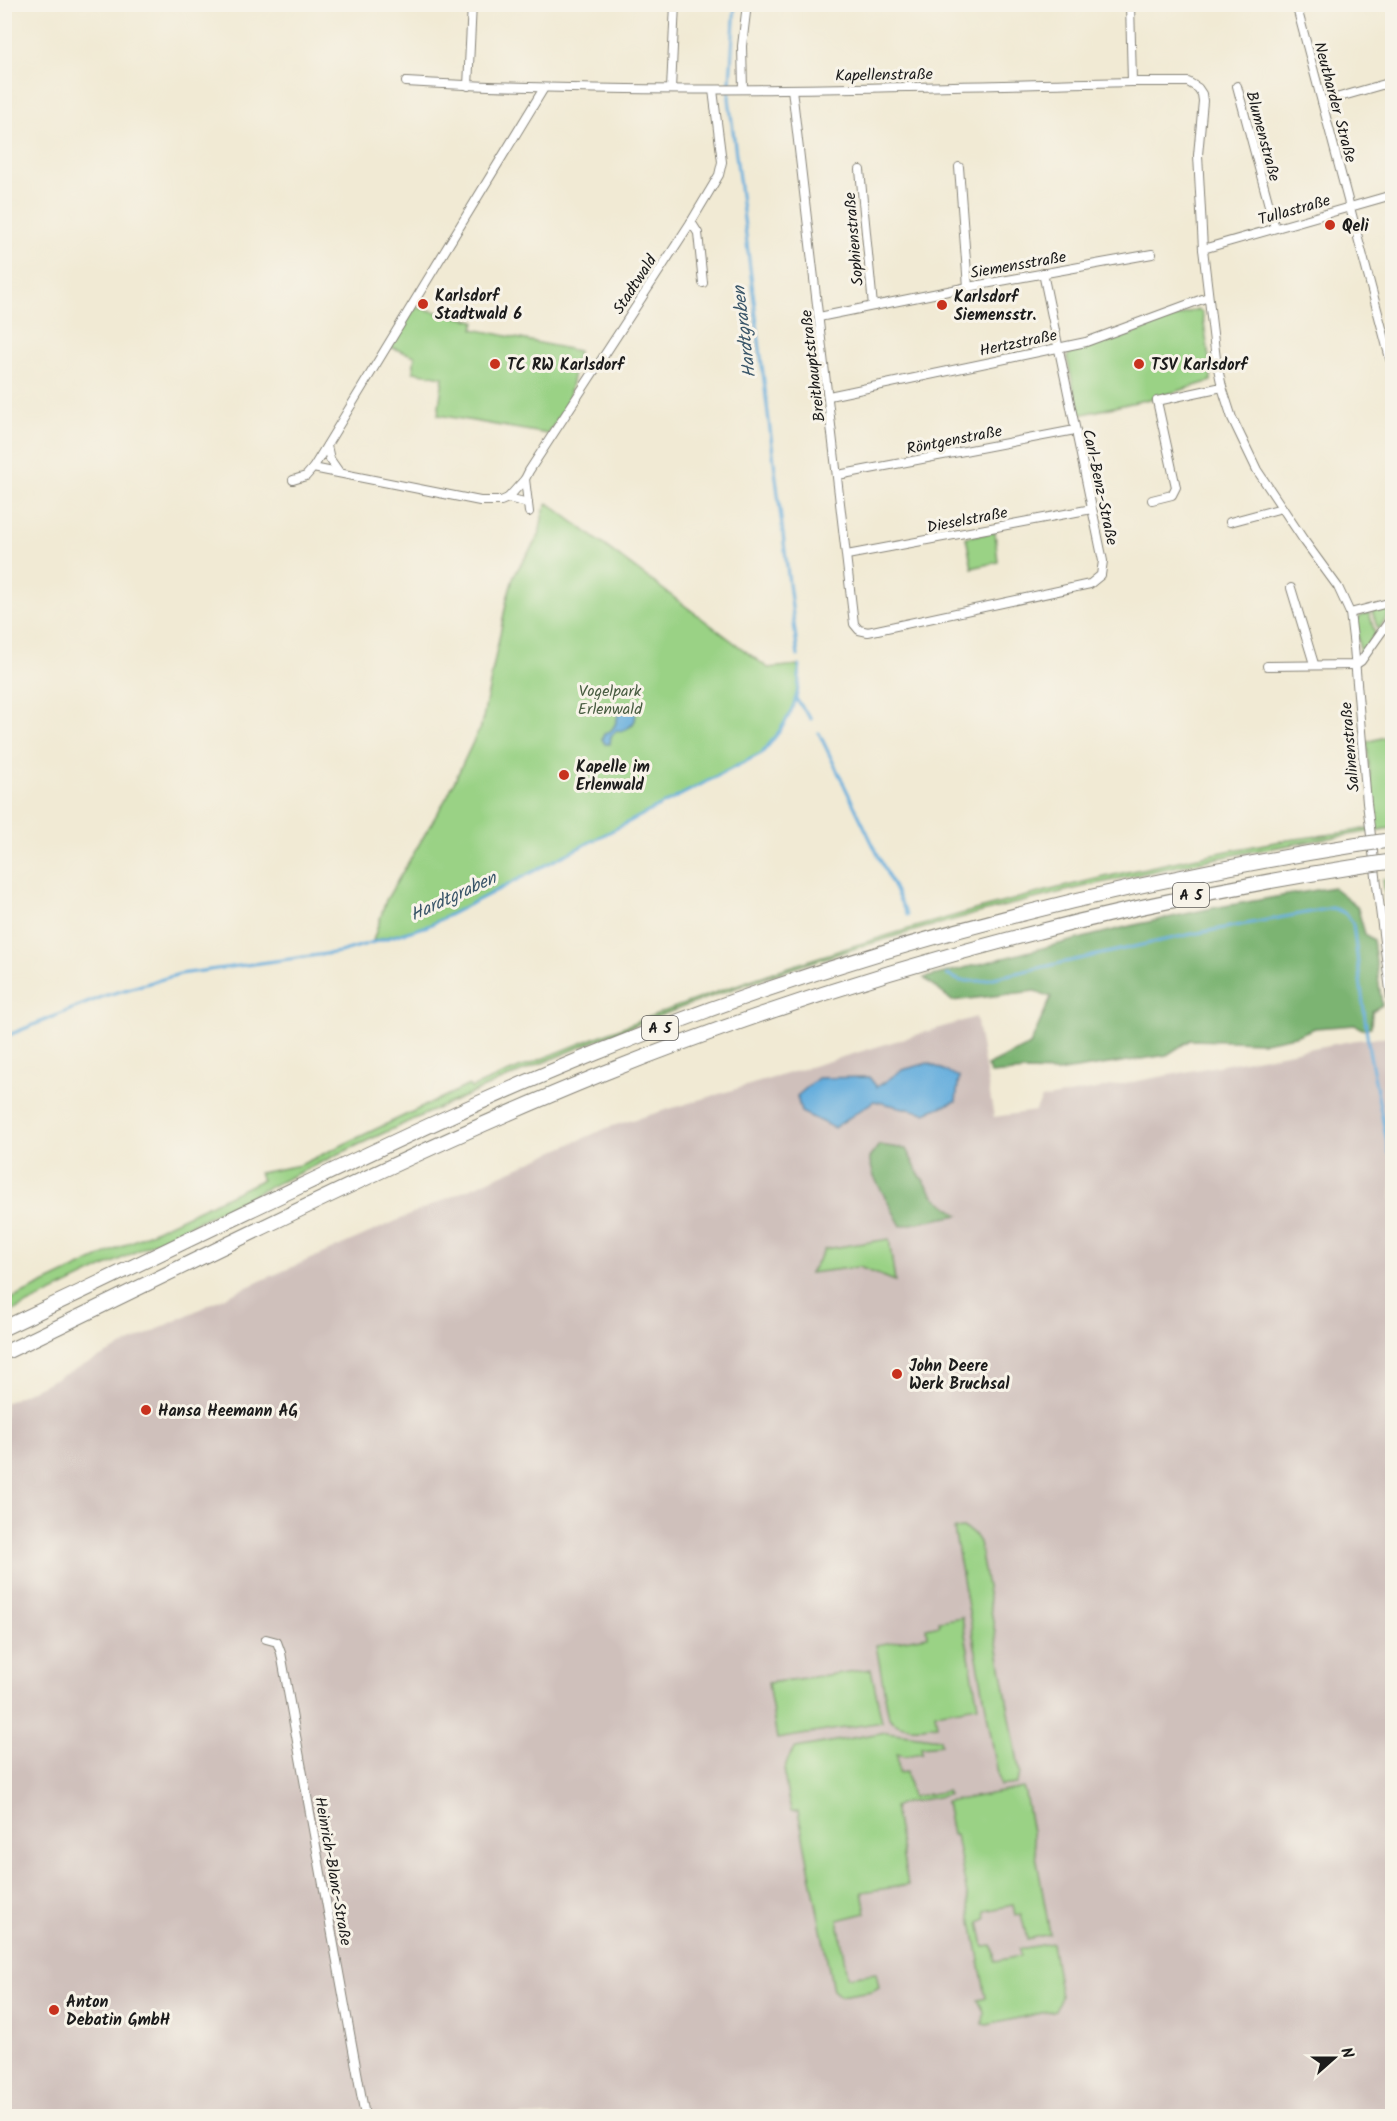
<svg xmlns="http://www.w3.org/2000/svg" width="1397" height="2121" font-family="Kalam,sans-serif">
	<rect width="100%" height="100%" fill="#f7f3e8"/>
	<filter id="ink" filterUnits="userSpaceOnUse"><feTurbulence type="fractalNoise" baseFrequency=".0167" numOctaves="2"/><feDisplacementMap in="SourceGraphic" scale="12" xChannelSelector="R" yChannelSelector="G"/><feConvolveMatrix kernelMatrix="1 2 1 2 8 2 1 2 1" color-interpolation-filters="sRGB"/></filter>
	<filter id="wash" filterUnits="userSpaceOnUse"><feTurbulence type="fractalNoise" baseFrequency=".008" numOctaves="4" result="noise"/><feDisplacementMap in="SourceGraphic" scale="24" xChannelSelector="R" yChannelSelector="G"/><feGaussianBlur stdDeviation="1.35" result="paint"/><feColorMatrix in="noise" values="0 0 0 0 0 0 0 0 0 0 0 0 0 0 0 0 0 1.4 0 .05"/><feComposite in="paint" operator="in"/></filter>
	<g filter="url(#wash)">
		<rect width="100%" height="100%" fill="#f1ead4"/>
		<polygon fill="#cfc0bb" points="976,1017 994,1117 1035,1111 1042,1099 1356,1040 1392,1037 1392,2116 5,2116 5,1403 231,1294 609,1127"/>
		<g fill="#9ad285" stroke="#5b7750" stroke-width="1.5">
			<polygon points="415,307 475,321 473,329 578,351 568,403 548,434 438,415 443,377 413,372 415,356 390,347"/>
			<polygon points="1197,309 1202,312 1203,317 1211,371 1211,381 1158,397 1079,415 1067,357 1071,352 1119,339"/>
			<path d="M548 503 768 668 799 665C801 702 786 726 762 753L428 926 373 941 386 900 447 797 482 723 507 599 514 575 539 536 543 512Z"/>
			<polygon points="995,532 998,562 972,568 966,537"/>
			<polygon points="1390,607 1392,610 1378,630 1372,611"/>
			<polygon points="1369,612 1375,634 1361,655 1360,654 1356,621 1360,616"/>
			<path d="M1392 735V828C1153 864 915 921 688 1005 453 1092 230 1207 5 1315V1302L262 1180 259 1173 300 1165 469 1085 471 1088C685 998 901 922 1127 872 1178 861 1230 850 1281 841 1312 836 1344 834 1374 827L1367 742Z"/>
			<polygon points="1392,878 1392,949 1383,879"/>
			<polygon points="889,1239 895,1281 859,1267 810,1273 825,1249"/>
			<polygon points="963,1528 973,1533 979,1542 1020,1774 1016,1784 1000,1786 954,1529"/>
			<path d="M962 1617 978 1706 935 1713 937 1725C920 1728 901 1730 889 1718L876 1645 927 1636 926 1628 940 1625 939 1621Z"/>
			<polygon points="871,1669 882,1722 777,1739 768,1683"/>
			<path d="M886 1732 940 1739 941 1745 921 1747 922 1753 905 1756 897 1754 899 1773 906 1772 912 1797 947 1791 948 1795 900 1804 894 1807 908 1885 862 1892 866 1913 838 1920 847 1977 876 1973 879 1987 872 1991 840 1996 833 1990 798 1811H791C787 1787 777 1767 796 1748Z"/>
			<polygon points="1023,1788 1025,1793 1050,1934 1027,1939 1021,1914 1015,1915 1013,1905 985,1911 986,1919 979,1922 984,1946 992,1945 995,1961 1020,1956 1019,1949 1052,1943 1061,1997 1055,2010 987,2025 983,2024 984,2012 978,2000 986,1998 956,1835 952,1835 946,1802"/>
		</g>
		<g fill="#7bb472" stroke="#4c6847" stroke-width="1.5">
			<polygon points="1333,887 1357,906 1365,934 1373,940 1382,1005 1372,1011 1371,1027 1362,1029 1355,1025 1315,1028 1295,1036 1264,1042 1190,1040 1167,1055 1057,1072 1026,1071 991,1074 987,1066 1030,1045 1051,997 1035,991 952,1001 924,978 1130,926 1213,908"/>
			<polygon points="879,1145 906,1149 919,1174 935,1197 959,1215 901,1226 874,1177 869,1158"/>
		</g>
		<g fill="#66aedd" stroke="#41657c" stroke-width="1.5">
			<path d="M626 706 633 707C640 720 632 728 620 731L617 730 611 736 610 744H605L602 739 604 734C616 731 617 718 620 708Z"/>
			<polygon points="928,1063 959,1077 956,1101 925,1113 874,1101 834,1128 801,1112 797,1096 818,1078 869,1077 877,1087 902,1070"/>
		</g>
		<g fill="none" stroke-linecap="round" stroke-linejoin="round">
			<g stroke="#66aedd" stroke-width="3">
				<polyline points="735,4 729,98 798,656"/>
				<polyline points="796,699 811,719"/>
				<polyline points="819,733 907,915"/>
				<path d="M947 975 961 981H980L1187 935 1332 908C1343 911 1348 914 1353 924L1369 1050 1389 1153"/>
				<path d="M4 1037 104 996 180 974 340 952 428 926 762 753C785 727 802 701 799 665"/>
			</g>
		</g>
	</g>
	<g filter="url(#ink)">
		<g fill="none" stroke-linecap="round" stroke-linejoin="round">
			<g stroke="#868378" stroke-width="10">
				<g id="street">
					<polyline points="1130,4 1132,82"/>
					<polyline points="1296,4 1392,366"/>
					<path d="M406 82C648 96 890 87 1132 82H1188L1198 88 1202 94 1203 101 1198 155 1203 249 1216 359 1222 387 1232 418 1257 470 1303 539 1338 587 1350 613 1354 647 1367 803 1392 1007"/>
					<polyline points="468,86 472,4"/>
					<polyline points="1237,86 1275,228"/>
					<polyline points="671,89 675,4"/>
					<polyline points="743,89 742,46 747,4"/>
					<polyline points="792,89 854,624 859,630 868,632 1090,584 1101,575 1103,561 1043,273"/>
					<polyline points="1322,102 1392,82"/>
					<polyline points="959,167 968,287"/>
					<polyline points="860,170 873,306"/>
					<polyline points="691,222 698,233 703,283"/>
					<polyline points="1203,249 1392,195"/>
					<polyline points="819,317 968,287 1152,254"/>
					<polyline points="829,396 1086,342 1208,297"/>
					<polyline points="327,446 330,459 339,472"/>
					<polyline points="313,468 544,88"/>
					<polyline points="838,475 1075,430"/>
					<polyline points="525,479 508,498 528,503"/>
					<polyline points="293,480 306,476 313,468 480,501 501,501 508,498"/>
					<polyline points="1152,500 1172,495 1176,487 1157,401 1222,387"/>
					<polyline points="529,512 525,479 529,471 691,222 719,175 722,162 713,90"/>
					<polyline points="1230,522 1282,508"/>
					<polyline points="847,555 1092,509"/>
					<polyline points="1291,588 1314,664"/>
					<polyline points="1350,613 1392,602"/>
					<polyline points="1267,666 1355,665 1361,661 1392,617"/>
					<polyline points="266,1639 277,1642 281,1653 365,2116"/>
				</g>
			</g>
			<g stroke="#868378" stroke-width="16">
				<g id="highway">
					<path d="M4 1328C85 1290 166 1251 246 1212 362 1157 477 1101 596 1053 840 954 1097 886 1357 845"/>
					<path d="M4 1353C203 1258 399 1156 604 1073 847 976 1101 906 1360 866"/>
				</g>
			</g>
			<use href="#street" stroke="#fff" stroke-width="8"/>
			<use href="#highway" stroke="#fff" stroke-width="14"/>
			<g stroke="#868378" stroke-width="16" stroke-linecap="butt">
				<g id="highway-bridge">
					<polyline points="1357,845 1385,841"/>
					<polyline points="1360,866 1388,862"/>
				</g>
			</g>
			<use href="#highway-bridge" stroke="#fff" stroke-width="14"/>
		</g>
	</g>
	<g fill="#c8321e" stroke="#f7f3e8" stroke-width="2">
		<circle cx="1330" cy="225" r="6"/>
		<circle cx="423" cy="304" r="6"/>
		<circle cx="942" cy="305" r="6"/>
		<circle cx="495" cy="364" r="6"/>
		<circle cx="1139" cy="364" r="6"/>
		<circle cx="564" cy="775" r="6"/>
		<circle cx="897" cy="1374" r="6"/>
		<circle cx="146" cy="1410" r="6"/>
		<circle cx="54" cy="2010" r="6"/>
	</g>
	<g text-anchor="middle" stroke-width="6" stroke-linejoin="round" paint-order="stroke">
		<g fill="#f7f3e8" stroke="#5e5c59" stroke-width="1.5">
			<rect x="1173" y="883" width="36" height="24" rx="4.5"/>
			<rect x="642" y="1016" width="36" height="24" rx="4.5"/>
		</g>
		<g font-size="15" font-weight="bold" fill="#1c1c1c">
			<text x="1191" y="900">A 5</text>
			<text x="660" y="1033">A 5</text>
		</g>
		<g font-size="16" fill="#1c1c1c" stroke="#f7f3e8">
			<text transform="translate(884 74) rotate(-1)" y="6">Kapellenstraße</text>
			<text transform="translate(1336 102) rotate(75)" y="6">Neutharder Straße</text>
			<text transform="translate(1264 136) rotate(75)" y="6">Blumenstraße</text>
			<text transform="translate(1294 209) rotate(-16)" y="6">Tullastraße</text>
			<text transform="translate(853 239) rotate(-95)" y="6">Sophienstraße</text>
			<text transform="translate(1018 264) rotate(-10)" y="6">Siemensstraße</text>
			<text transform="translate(634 284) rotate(-57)" y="6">Stadtwald</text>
			<text transform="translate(1018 342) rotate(-12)" y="6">Hertzstraße</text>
			<text transform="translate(812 366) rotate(-97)" y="6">Breithauptstraße</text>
			<text transform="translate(954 439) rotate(-11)" y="6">Röntgenstraße</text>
			<text transform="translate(1101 487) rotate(78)" y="6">Carl-Benz-Straße</text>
			<text transform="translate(967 519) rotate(-11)" y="6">Dieselstraße</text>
			<text transform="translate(1349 747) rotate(-95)" y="6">Salinenstraße</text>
			<text transform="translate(334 1871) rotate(80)" y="6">Heinrich-Blanc-Straße</text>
		</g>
		<g font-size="16" font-weight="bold" fill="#1c1c1c" stroke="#f7f3e8" text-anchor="start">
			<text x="1342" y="231">Qeli</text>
			<text x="435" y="301">Karlsdorf<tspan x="435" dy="18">Stadtwald 6</tspan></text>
			<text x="954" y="302">Karlsdorf<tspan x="954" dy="18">Siemensstr.</tspan></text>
			<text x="507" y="370">TC RW Karlsdorf</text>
			<text x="1151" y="370">TSV Karlsdorf</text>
			<text x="576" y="772">Kapelle im<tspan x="576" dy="18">Erlenwald</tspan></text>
			<text x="909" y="1371">John Deere<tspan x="909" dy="18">Werk Bruchsal</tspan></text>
			<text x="158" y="1416">Hansa Heemann AG</text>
			<text x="66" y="2007">Anton<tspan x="66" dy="18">Debatin GmbH</tspan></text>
		</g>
		<g font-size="16" fill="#485c41" stroke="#f7f3e8">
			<text x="610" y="696">Vogelpark<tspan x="610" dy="18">Erlenwald</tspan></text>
		</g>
		<g font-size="18" font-style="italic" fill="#3a5669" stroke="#f7f3e8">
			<text transform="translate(744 332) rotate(-97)" y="6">Hardtgraben</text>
			<text transform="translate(453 896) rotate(-25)" y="6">Hardtgraben</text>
		</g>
	</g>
	<rect width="1397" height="2121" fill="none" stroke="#f7f3e8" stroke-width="24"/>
	<g transform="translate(1334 2058) rotate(69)" stroke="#f7f3e8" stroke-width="4.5" paint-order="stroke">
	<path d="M0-4.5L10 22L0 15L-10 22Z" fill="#1c1c1c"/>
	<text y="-9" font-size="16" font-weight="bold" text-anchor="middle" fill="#1c1c1c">N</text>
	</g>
</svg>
